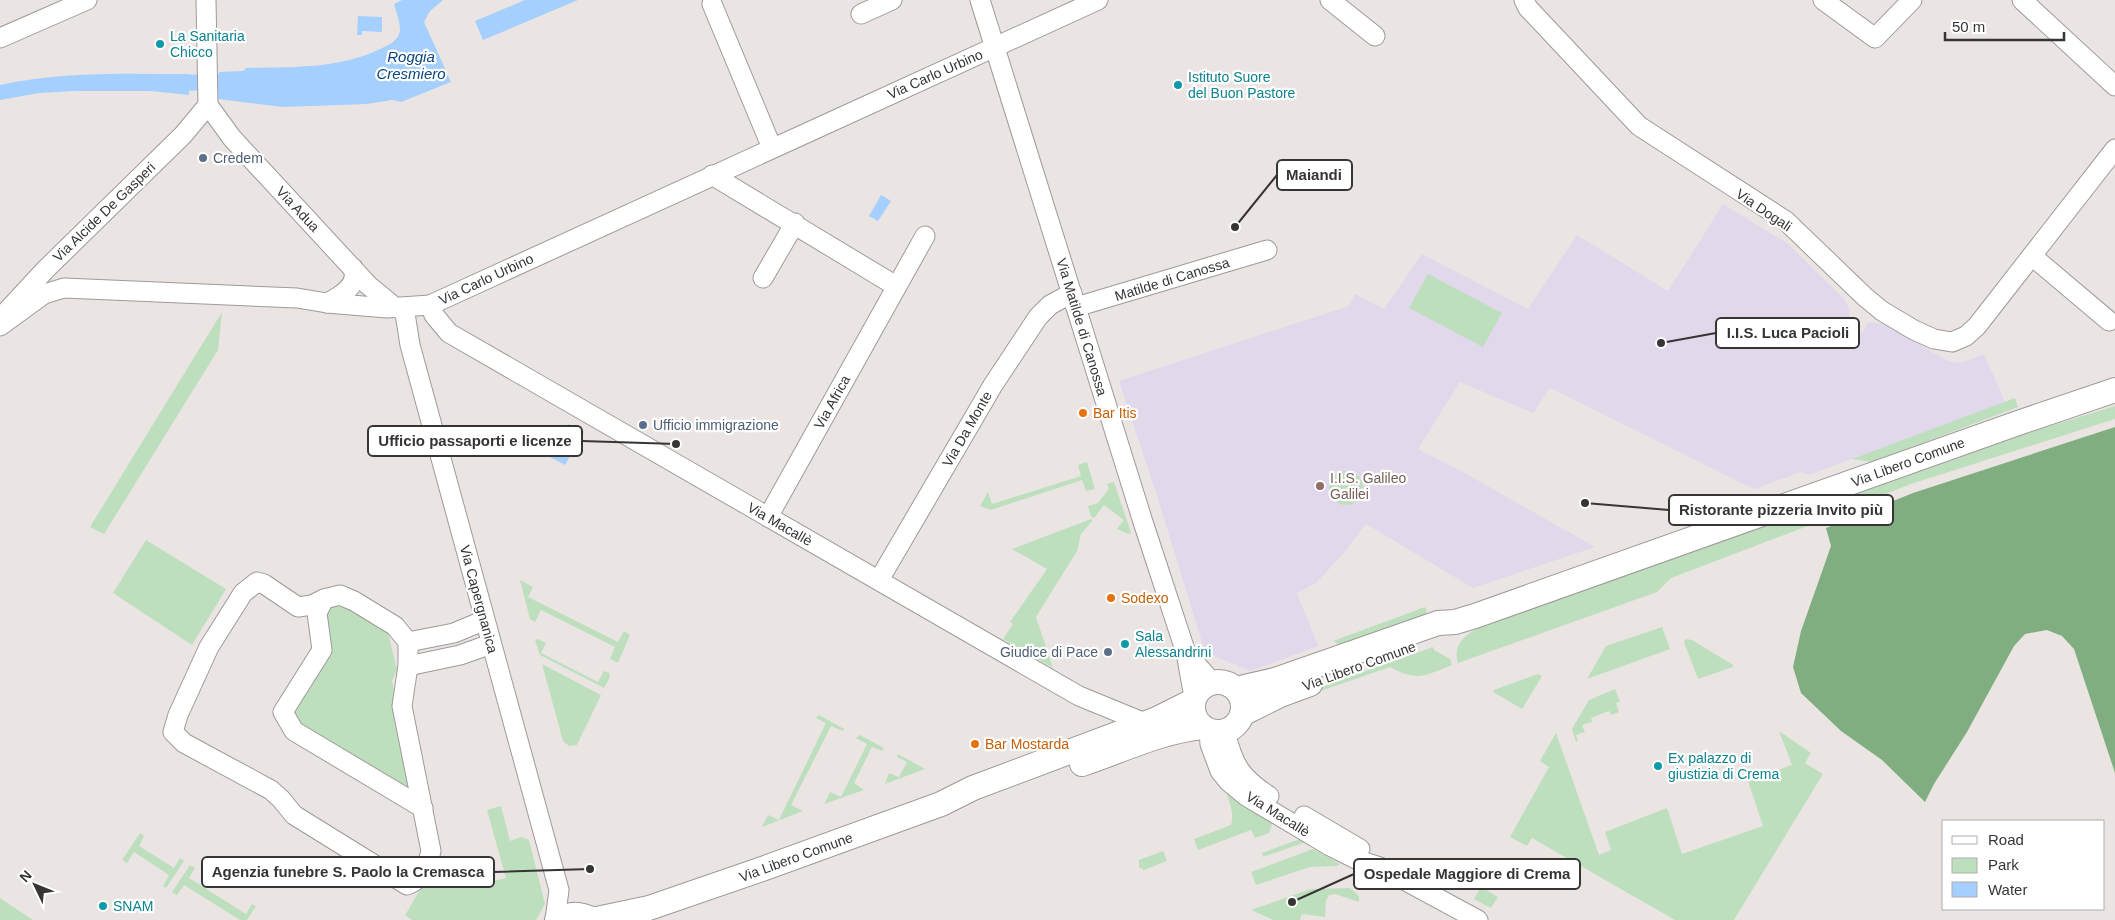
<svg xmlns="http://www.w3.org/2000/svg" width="2115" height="920" font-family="Helvetica,sans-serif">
	<rect width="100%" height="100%" fill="#eae5e3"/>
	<polygon fill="#e1d8ec" points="1723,204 1788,244 1845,300 1849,309 1850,325 1862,333 1868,322 1883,324 1950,362 1961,363 1984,354 2005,402 1809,475 1801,472 1754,489 1550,388 1533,413 1460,382 1418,449 1463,472 1595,547 1473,588 1366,524 1342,555 1316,583 1297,593 1318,646 1250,671 1205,652 1158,499 1119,381 1349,306 1355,294 1384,309 1422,254 1528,309 1577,235 1668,291"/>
	<g fill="#bedfbe">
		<polygon points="1428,274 1502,313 1483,347 1409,308"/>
		<polygon points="222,312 218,350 104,534 90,527"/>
		<polygon points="2015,398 2018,407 1872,462 1852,459"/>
		<polygon points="2115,406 2115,419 1911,484 1821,519 1816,506 2001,441"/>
		<polygon points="1087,462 1095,489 1086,491 1082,480 991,510 980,506 988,492 992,504 1081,476 1078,465"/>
		<circle cx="1346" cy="488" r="17"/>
		<polygon points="1114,482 1131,533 1128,534 1117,529 1124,520 1104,505 1094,518 1091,517 1088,506 1098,503 1109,489 1107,484"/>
		<path d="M1808 508 1813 524 1671 578 1657 592 1458 663C1450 638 1478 628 1496 619Z"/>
		<polygon points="1091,519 1093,520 1081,534 1077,551 1036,617 1053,668 1003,639 1013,624 1010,622 1047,569 1012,549"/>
		<polygon points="146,540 226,589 192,645 113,593"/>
		<polygon points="520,580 533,587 528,597 618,642 624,631 630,635 618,663 610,659 615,647 541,610 535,622 530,619"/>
		<polygon points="333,602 343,603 388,632 397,670 392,681 412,783 408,787 401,789 292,720 289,712 323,619"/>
		<polygon points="1425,607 1427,611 1425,615 1340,645 1333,641"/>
		<polygon points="1662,627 1670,649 1587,679 1606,646"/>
		<polygon points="538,639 546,643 541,653 598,682 604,671 609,673 610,677 604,688 540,655 535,640"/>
		<polygon points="1686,639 1692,640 1733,665 1733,667 1698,679 1684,642"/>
		<path d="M1433 647 1434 650 1450 659 1452 665C1424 676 1418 682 1390 667L1289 702 1288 699Z"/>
		<polygon points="542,664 601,695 577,745 569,746 563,741"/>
		<polygon points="1538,674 1542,676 1522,709 1493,692 1494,690"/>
		<polygon points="1615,689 1620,702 1616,703 1619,712 1611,715 1609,711 1591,718 1592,722 1582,725 1585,732 1576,735 1578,741 1576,742 1572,729 1589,700"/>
		<polygon points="819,715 844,729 843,731 831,726 791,805 803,811 762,827 768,815 779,820 826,723 816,718"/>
		<polygon points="1779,731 1811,753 1805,763 1823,774 1734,920 1675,920 1532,838 1527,846 1510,837 1549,767 1540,761 1556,733 1599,855 1611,850 1605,832 1667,808 1682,854 1763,826 1748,781 1792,765"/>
		<polygon points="860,735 884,748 882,751 872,747 854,783 864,790 824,804 830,792 841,797 867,744 856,738"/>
		<polygon points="898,754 925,769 885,784 889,773 899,777 907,762 897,757"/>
		<path d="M1225 788 1273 821 1269 833 1255 838 1251 830 1198 850 1194 839 1231 825C1235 813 1228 799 1225 788Z"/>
		<path d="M501 806 510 841 521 837 529 840 545 904 536 920H412L405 915C414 902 422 881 437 873 444 869 452 868 460 866L466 888 506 878 487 810Z"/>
		<polygon points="140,833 144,836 139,846 174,868 180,858 184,861 166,888 163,886 169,875 134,852 127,863 122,860"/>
		<polygon points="1300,839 1312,840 1263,857 1262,853"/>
		<polygon points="1313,849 1340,864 1337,866 1310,867 1256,885 1251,872"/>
		<polygon points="1163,851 1167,861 1144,870 1139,867 1139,860"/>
		<polygon points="190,865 195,868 189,878 246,914 252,904 256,906 247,920 240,920 184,885 177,895 172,892"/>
		<polygon points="1481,887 1498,897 1491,908 1474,899"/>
		<polygon points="1350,888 1359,896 1359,902 1335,894 1329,895 1326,901 1325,917 1302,914 1300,920 1273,920 1251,910 1311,889"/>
		<polygon points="0,898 33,920 0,920"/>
	</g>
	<polygon fill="#81ae81" points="2115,427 2115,773 2074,649 2062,636 2047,630 2025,634 2014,646 1967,732 1934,784 1925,802 1882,760 1841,731 1801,693 1793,667 1801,631 1831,546 1826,528 1913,493"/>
	<g fill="#a5cfff">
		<path d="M402 0H443L430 11 424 22 451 82 401 102 392 100 367 104 283 107 218 99 219 72 243 71 246 68C292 67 336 69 378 50 387 46 399 41 400 30 400 22 396 11 394 4Z"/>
		<polygon points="525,0 578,0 483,40 475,21"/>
		<polygon points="358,16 382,17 382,32 362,31 362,35 357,35"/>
		<path d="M189 74V95L151 91H75L39 93 0 100V85C62 71 126 74 189 74Z"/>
		<polygon points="881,195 891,201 878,221 869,216"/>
		<polygon points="568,424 584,432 565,465 550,457"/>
	</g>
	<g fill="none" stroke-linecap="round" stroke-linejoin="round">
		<polyline stroke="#a5cfff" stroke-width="16" points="169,83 219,82"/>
		<g stroke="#9e9a98" stroke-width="21">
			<g id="minor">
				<polyline points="206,0 208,105"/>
				<polyline points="980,0 1143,522 1186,653 1194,697"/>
				<polyline points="1330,0 1375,36"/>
				<polyline points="1524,0 1528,8 1639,126 1786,221 1865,297 1882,311 1914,330 1934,339 1952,342 1966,336 1977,326 2115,149"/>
				<polyline points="1823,0 1875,38 1912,0"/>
				<polyline points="2022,0 2115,86"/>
				<polyline points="712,4 772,148"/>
				<polyline points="861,14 892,0"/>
				<polyline points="0,38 87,0"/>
				<polyline points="208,105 232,138 368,285 396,308"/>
				<polyline points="712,175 896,286"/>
				<polyline points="2032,256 2109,321"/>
				<polyline points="763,278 795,223"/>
				<path d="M327 303C341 296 360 285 353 268"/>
				<polyline points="430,305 434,315 449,333 1079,696 1145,723"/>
				<polyline points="404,307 410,345 559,890 555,920"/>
				<polyline points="1076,307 1267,250"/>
				<polyline points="8,310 46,269 183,135 208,105"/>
				<polyline points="0,326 44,294 64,288 297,298 327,303 387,308 430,305 1098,0"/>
				<polyline points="768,517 925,236"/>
				<polyline points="879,580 993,385 1038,317 1050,305 1072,293"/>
				<path d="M257 582 264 584 298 607 312 605 324 599 340 595 354 601 395 626 408 642V666L402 706 431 851C427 867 423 879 407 885L294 815 281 799 271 790 184 743 173 732 178 715 209 647 243 593Z"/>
				<polyline points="324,599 317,613 322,650 283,712 294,731 423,808"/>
				<polyline points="408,642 454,633 485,620"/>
				<polyline points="1187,654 1212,682"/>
				<polyline points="408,666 460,655 491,644"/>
				<polyline points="1209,731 1210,744 1220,771 1229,782 1246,796 1330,846 1358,860 1380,867 1478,920"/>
				<path d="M1225 731C1233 765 1240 777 1269 796"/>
				<polyline points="1304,816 1360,849"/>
			</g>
		</g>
		<g stroke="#9e9a98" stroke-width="26">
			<g id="major">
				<circle cx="1218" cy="707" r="25"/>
				<polyline points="1236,689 1275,680 1438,623 1455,622 1475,616 2018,423 2115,390"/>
				<polyline points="1242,714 1280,695 1310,684"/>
				<path d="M1082 764C1121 751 1161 731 1203 727"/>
				<path d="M557 920C570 913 580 913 593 920"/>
				<polyline points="592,920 649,908 765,868 941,804 973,788 1157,719 1193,701"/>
			</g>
		</g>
		<use href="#minor" stroke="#fff" stroke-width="19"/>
		<use href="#major" stroke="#fff" stroke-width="24"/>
	</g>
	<g fill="#0f9aa8" stroke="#fff" stroke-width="2">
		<circle cx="160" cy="44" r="5"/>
		<circle cx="1178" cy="85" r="5"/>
		<circle cx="1125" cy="644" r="5"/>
		<circle cx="1658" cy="766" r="5"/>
		<circle cx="103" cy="906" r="5"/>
	</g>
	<g fill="#5c6f8a" stroke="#fff" stroke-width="2">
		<circle cx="203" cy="158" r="5"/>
		<circle cx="643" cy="425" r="5"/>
		<circle cx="1108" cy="652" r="5"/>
	</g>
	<g fill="#e8710a" stroke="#fff" stroke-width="2">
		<circle cx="1083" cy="413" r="5"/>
		<circle cx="1111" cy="598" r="5"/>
		<circle cx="975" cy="744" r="5"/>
	</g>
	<circle fill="#8d6e63" stroke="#fff" stroke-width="2" cx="1320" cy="486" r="5"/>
	<g text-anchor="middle" stroke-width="4.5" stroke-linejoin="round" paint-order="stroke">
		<g font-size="14" fill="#0d838f" stroke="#fff" text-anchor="start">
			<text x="170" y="41">La Sanitaria<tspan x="170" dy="16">Chicco</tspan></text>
			<text x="1188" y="82">Istituto Suore<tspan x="1188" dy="16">del Buon Pastore</tspan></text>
			<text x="1135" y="641">Sala<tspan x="1135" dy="16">Alessandrini</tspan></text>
			<text x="1668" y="763">Ex palazzo di<tspan x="1668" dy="16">giustizia di Crema</tspan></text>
			<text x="113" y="911">SNAM</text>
		</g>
		<g font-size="14" fill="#373534" stroke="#fff">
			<text transform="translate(935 74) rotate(-24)" y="5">Via Carlo Urbino</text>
			<text transform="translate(298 209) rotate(47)" y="5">Via Adua</text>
			<text transform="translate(1764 210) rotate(34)" y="5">Via Dogali</text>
			<text transform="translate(104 212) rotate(-44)" y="5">Via Alcide De Gasperi</text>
			<text transform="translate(486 279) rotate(-25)" y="5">Via Carlo Urbino</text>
			<text transform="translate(1172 279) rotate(-17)" y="5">Matilde di Canossa</text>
			<text transform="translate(1082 327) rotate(73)" y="5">Via Matilde di Canossa</text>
			<text transform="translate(832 402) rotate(-61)" y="5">Via Africa</text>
			<text transform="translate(967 429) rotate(-60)" y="5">Via Da Monte</text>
			<text transform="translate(1908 462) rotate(-20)" y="5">Via Libero Comune</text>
			<text transform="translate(780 524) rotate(30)" y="5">Via Macallè</text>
			<text transform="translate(479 599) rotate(75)" y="5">Via Capergnanica</text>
			<text transform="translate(1359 666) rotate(-20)" y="5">Via Libero Comune</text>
			<text transform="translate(1278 814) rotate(32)" y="5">Via Macallè</text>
			<text transform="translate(796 857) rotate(-20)" y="5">Via Libero Comune</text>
		</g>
		<g font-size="14" fill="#4e5e75" stroke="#fff" text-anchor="start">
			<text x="213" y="163">Credem</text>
			<text x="653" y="430">Ufficio immigrazione</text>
			<text x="1098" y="657" text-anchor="end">Giudice di Pace</text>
		</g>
		<g font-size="14" fill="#c56008" stroke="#fff" text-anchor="start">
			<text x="1093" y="418">Bar Itis</text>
			<text x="1121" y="603">Sodexo</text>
			<text x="985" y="749">Bar Mostarda</text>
		</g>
		<g font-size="14" fill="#785e54" stroke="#fff" text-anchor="start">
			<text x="1330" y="483">I.I.S. Galileo<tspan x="1330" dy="16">Galilei</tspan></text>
		</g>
		<g font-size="15" font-style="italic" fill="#08457d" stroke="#fff">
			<text x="411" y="62">Roggia<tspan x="411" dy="17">Cresmiero</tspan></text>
		</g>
	</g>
	<path fill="none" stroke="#373534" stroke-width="2" d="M1235 227L1277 175M1661 343L1716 333M676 444L582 441M1585 503L1669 510M590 869L494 872M1292 902L1354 874"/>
	<g fill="#373534" stroke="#fff" stroke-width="2">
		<circle cx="1235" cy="227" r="5"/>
		<circle cx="1661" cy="343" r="5"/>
		<circle cx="676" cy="444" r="5"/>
		<circle cx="1585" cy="503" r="5"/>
		<circle cx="590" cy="869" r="5"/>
		<circle cx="1292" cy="902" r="5"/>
	</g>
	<g fill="#fff" stroke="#373534" stroke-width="2">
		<rect x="1277" y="160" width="75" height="30" rx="5"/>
		<rect x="1716" y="318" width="143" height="30" rx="5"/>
		<rect x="368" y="426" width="214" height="30" rx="5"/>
		<rect x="1669" y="495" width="224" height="30" rx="5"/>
		<rect x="202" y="857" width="292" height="30" rx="5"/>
		<rect x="1354" y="859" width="226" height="30" rx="5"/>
	</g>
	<g font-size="15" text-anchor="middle" font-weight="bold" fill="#373534">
		<text x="1314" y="180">Maiandi</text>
		<text x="1788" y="338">I.I.S. Luca Pacioli</text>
		<text x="475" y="446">Ufficio passaporti e licenze</text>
		<text x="1781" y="515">Ristorante pizzeria Invito più</text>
		<text x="348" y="877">Agenzia funebre S. Paolo la Cremasca</text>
		<text x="1467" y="879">Ospedale Maggiore di Crema</text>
	</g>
	<rect x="1942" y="820" width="162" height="90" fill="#ffffff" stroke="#afaeae"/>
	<rect x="1952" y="836" width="25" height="8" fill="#ffffff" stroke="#afaeae"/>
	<text x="1988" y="845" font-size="15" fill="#373534">Road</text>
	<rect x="1952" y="858" width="25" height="15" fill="#bedfbe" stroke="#afaeae"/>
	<text x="1988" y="870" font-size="15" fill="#373534">Park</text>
	<rect x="1952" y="882" width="25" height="15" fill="#a5cfff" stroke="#afaeae"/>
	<text x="1988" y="895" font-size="15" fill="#373534">Water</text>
	<g transform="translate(35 885) rotate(313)" stroke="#ffffff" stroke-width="4" paint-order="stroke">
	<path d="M0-4L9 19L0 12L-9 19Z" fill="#373534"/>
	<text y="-8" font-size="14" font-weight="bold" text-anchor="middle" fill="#373534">N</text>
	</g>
	<path d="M1945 32v8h119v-8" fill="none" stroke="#373534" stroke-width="2.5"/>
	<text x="1952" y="32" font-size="15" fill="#373534" stroke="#ffffff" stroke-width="4" paint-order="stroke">50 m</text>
</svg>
